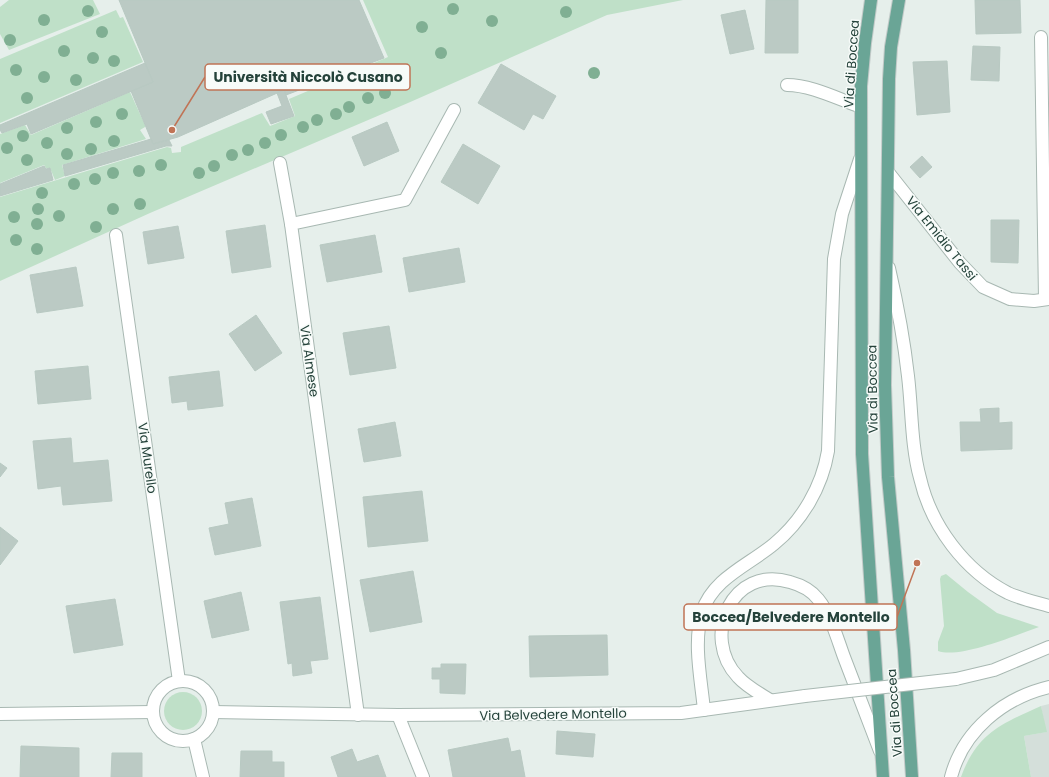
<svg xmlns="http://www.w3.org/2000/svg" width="1049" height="777" font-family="Poppins,sans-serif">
	<rect width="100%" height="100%" fill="#e6efeb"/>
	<polygon fill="#d4dfda" points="1049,704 1049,777 1031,777 1024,736 1046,732 1041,706"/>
	<g fill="#bfe0c8">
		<polygon points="9,0 93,0 100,14 9,50 0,34 0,7"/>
		<polygon points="363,0 683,0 607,15 408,103 150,213 0,281 0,197 167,147 171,148 172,153 181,152 181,147 262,113 270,126 295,116 289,99 388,57"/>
		<polygon points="116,10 120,18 123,17 143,62 0,123 0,59"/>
		<polygon points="130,92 145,125 145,127 140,130 146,139 62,165 65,176 55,180 50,168 46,168 44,165 0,183 0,134 25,125 31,135"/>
		<path d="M946 574 968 592 997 613 1039 627C1016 635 960 659 938 651V642L944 626 940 579 941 576Z"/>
		<circle cx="183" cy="711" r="19"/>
		<path d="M1041 706 1047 732 1024 736 1031 777H961C977 733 1001 724 1041 706Z"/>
	</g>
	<g fill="#bbcac4" stroke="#b8c9c2">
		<polygon points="119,0 359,0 384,58 286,95 284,90 178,137 153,144 131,91 153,82"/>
		<polygon points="766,0 798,0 798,53 765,53"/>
		<polygon points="975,0 1020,0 1021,33 976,34"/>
		<polygon points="745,10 754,49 730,54 721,15"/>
		<polygon points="973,46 1000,47 999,81 971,80"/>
		<polygon points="947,61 950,112 917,115 913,62"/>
		<polygon points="145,63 153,82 31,134 27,124 2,133 0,130 0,125"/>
		<polygon points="501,64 556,96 543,119 533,114 524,130 478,103"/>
		<polygon points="284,90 294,116 271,124 266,112 282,106 277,93"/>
		<polygon points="387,122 399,151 364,166 352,137"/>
		<polygon points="151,139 153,144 169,140 172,146 166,146 65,176 63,165"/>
		<polygon points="463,144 500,166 478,204 441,182"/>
		<polygon points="922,156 932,167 920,178 910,167"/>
		<polygon points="44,166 46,169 50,168 53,180 0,196 0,184"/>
		<polygon points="991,220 1019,220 1018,263 991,262"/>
		<polygon points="265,225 271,267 232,273 226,231"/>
		<polygon points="178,226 184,258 148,264 143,232"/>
		<polygon points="375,235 382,272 327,282 320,245"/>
		<polygon points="459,248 465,282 409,292 403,258"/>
		<polygon points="76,267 83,306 37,313 30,275"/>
		<polygon points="256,315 282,353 255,371 229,334"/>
		<polygon points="389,326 396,368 350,375 343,333"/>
		<polygon points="88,366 91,399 38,404 35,371"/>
		<polygon points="219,371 223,406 188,410 187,401 172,403 169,377"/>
		<polygon points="999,408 999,423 1012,422 1012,449 961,451 960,422 981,422 980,409"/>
		<polygon points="395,422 401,456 364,462 358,429"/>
		<polygon points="71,438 73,463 108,460 112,501 63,505 61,486 38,489 33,441"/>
		<polygon points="0,463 7,468 0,477"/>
		<polygon points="422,491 428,541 368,547 363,497"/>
		<polygon points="252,498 261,546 215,555 209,528 229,524 225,503"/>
		<polygon points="0,527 18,541 0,565"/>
		<polygon points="413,571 422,622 370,632 360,580"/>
		<polygon points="241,592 249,630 212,638 204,601"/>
		<polygon points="320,597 328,659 310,661 312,673 293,676 292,663 288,664 280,602"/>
		<polygon points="115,599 123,645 74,653 66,606"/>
		<polygon points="607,635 608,675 530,677 529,636"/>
		<polygon points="441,664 466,664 465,694 440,693 440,679 432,679 432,668 441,668"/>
		<polygon points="557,731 595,734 593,757 556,754"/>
		<polygon points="508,738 511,752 520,750 525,777 453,777 448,750"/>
		<polygon points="21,746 79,748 79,777 20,777"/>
		<polygon points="352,749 357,762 378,755 386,777 338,777 331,757"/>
		<polygon points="241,751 272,751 272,762 284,762 284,777 240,777"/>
		<polygon points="112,753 142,753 142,777 111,777"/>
	</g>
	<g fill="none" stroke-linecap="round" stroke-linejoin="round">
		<g stroke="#a8b8b2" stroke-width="14">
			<g id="minor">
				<polyline points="1041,37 1045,299"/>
				<path d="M787 85C811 85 838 99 861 107"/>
				<polyline points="280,163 291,224"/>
				<polyline points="888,172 960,263 983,287 1010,299 1034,301 1049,299"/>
				<polyline points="116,235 179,681"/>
				<path d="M889 268C897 303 904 340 908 376 912 409 911 445 920 478 931 526 965 571 1008 593 1021 599 1035 602 1049 606"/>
				<polyline points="956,679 994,670 1049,647"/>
				<circle cx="183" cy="711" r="30"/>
				<path d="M770 700C759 693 747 687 738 677 700 637 732 564 790 582 801 585 811 590 818 599 831 615 837 638 844 657 856 689 868 720 880 751"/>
				<path d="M704 710C701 679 693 643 702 612 713 578 749 565 774 544 802 521 822 487 828 451L834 259 842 214 860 159"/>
				<polyline points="213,712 398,715 681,713 805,696"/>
				<polyline points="0,714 153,712"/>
				<polyline points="358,715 291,224 405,200 454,110"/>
				<polyline points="398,715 423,777"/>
				<polyline points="194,739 203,777"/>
				<path d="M951 777C963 731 1003 698 1049 687"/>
			</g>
		</g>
		<g stroke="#c2cac8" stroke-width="14">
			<g id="major">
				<polyline points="871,0 865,43 861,86 862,454 883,777"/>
				<polyline points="899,0 891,47 889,79 885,385 888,477 904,650 912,777"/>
			</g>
		</g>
		<use href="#minor" stroke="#fff" stroke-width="12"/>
		<use href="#major" stroke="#6aa596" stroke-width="12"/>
		<g stroke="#a8b8b2" stroke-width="14" stroke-linecap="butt">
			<polyline id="minor-bridge" points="805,696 956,679"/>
		</g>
		<use href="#minor-bridge" stroke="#fff" stroke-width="12"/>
	</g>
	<g fill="#80af93">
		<circle cx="453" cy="9" r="6"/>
		<circle cx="88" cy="11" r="6"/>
		<circle cx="566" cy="12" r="6"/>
		<circle cx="44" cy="20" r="6"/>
		<circle cx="492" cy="21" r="6"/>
		<circle cx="422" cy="27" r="6"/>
		<circle cx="102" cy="32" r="6"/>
		<circle cx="10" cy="40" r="6"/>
		<circle cx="64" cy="51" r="6"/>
		<circle cx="441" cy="53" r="6"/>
		<circle cx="93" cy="58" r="6"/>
		<circle cx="114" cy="61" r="6"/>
		<circle cx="16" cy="70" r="6"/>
		<circle cx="594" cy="73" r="6"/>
		<circle cx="44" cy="77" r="6"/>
		<circle cx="76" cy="80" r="6"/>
		<circle cx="385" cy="93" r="6"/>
		<circle cx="27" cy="98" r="6"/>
		<circle cx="368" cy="98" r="6"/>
		<circle cx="349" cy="107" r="6"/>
		<circle cx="122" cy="114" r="6"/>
		<circle cx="336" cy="114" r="6"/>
		<circle cx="317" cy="120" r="6"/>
		<circle cx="96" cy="122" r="6"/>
		<circle cx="303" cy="127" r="6"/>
		<circle cx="67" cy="128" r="6"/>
		<circle cx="281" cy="135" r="6"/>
		<circle cx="23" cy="136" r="6"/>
		<circle cx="114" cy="141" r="6"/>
		<circle cx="47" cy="143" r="6"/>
		<circle cx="265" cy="143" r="6"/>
		<circle cx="7" cy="148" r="6"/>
		<circle cx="91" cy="149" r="6"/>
		<circle cx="248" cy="150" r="6"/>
		<circle cx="67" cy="154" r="6"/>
		<circle cx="232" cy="155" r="6"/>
		<circle cx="27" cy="160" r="6"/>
		<circle cx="161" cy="165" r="6"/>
		<circle cx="214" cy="166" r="6"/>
		<circle cx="139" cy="171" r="6"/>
		<circle cx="113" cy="173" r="6"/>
		<circle cx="199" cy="173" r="6"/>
		<circle cx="95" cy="179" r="6"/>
		<circle cx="74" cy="184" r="6"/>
		<circle cx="42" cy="193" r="6"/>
		<circle cx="140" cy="204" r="6"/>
		<circle cx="38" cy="209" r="6"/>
		<circle cx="113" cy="209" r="6"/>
		<circle cx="59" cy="216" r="6"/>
		<circle cx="14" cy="217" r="6"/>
		<circle cx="37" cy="224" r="6"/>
		<circle cx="96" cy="227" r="6"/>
		<circle cx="16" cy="240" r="6"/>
		<circle cx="37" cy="249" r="6"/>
	</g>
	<g text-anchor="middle" stroke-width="3" stroke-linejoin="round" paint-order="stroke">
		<g font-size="13" fill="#24423a" stroke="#f7fbf9">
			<text transform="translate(851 64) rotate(-86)" y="5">Via di Boccea</text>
			<text transform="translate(942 238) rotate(51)" y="5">Via Emidio Tassi</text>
			<text transform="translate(310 361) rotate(82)" y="5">Via Almese</text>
			<text transform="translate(872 389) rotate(-91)" y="5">Via di Boccea</text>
			<text transform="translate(148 458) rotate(82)" y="5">Via Murello</text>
			<text transform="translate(894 713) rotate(-94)" y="5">Via di Boccea</text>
			<text transform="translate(553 714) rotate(-1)" y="5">Via Belvedere Montello</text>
		</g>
	</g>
	<path fill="none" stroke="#c07456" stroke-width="1.5" d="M172 130L205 77M917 563L897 617"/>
	<g fill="#c07456" stroke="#f7fbf9" stroke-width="1.5">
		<circle cx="172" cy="130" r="4"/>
		<circle cx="917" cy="563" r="4"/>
	</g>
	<g fill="#f7fbf9" stroke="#c07456" stroke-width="1.5">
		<rect x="205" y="64" width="205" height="26" rx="4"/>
		<rect x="684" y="604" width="213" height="26" rx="4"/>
	</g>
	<g font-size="14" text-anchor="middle" font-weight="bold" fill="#24423a">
		<text x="308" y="82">Università Niccolò Cusano</text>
		<text x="791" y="622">Boccea/Belvedere Montello</text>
	</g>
</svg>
